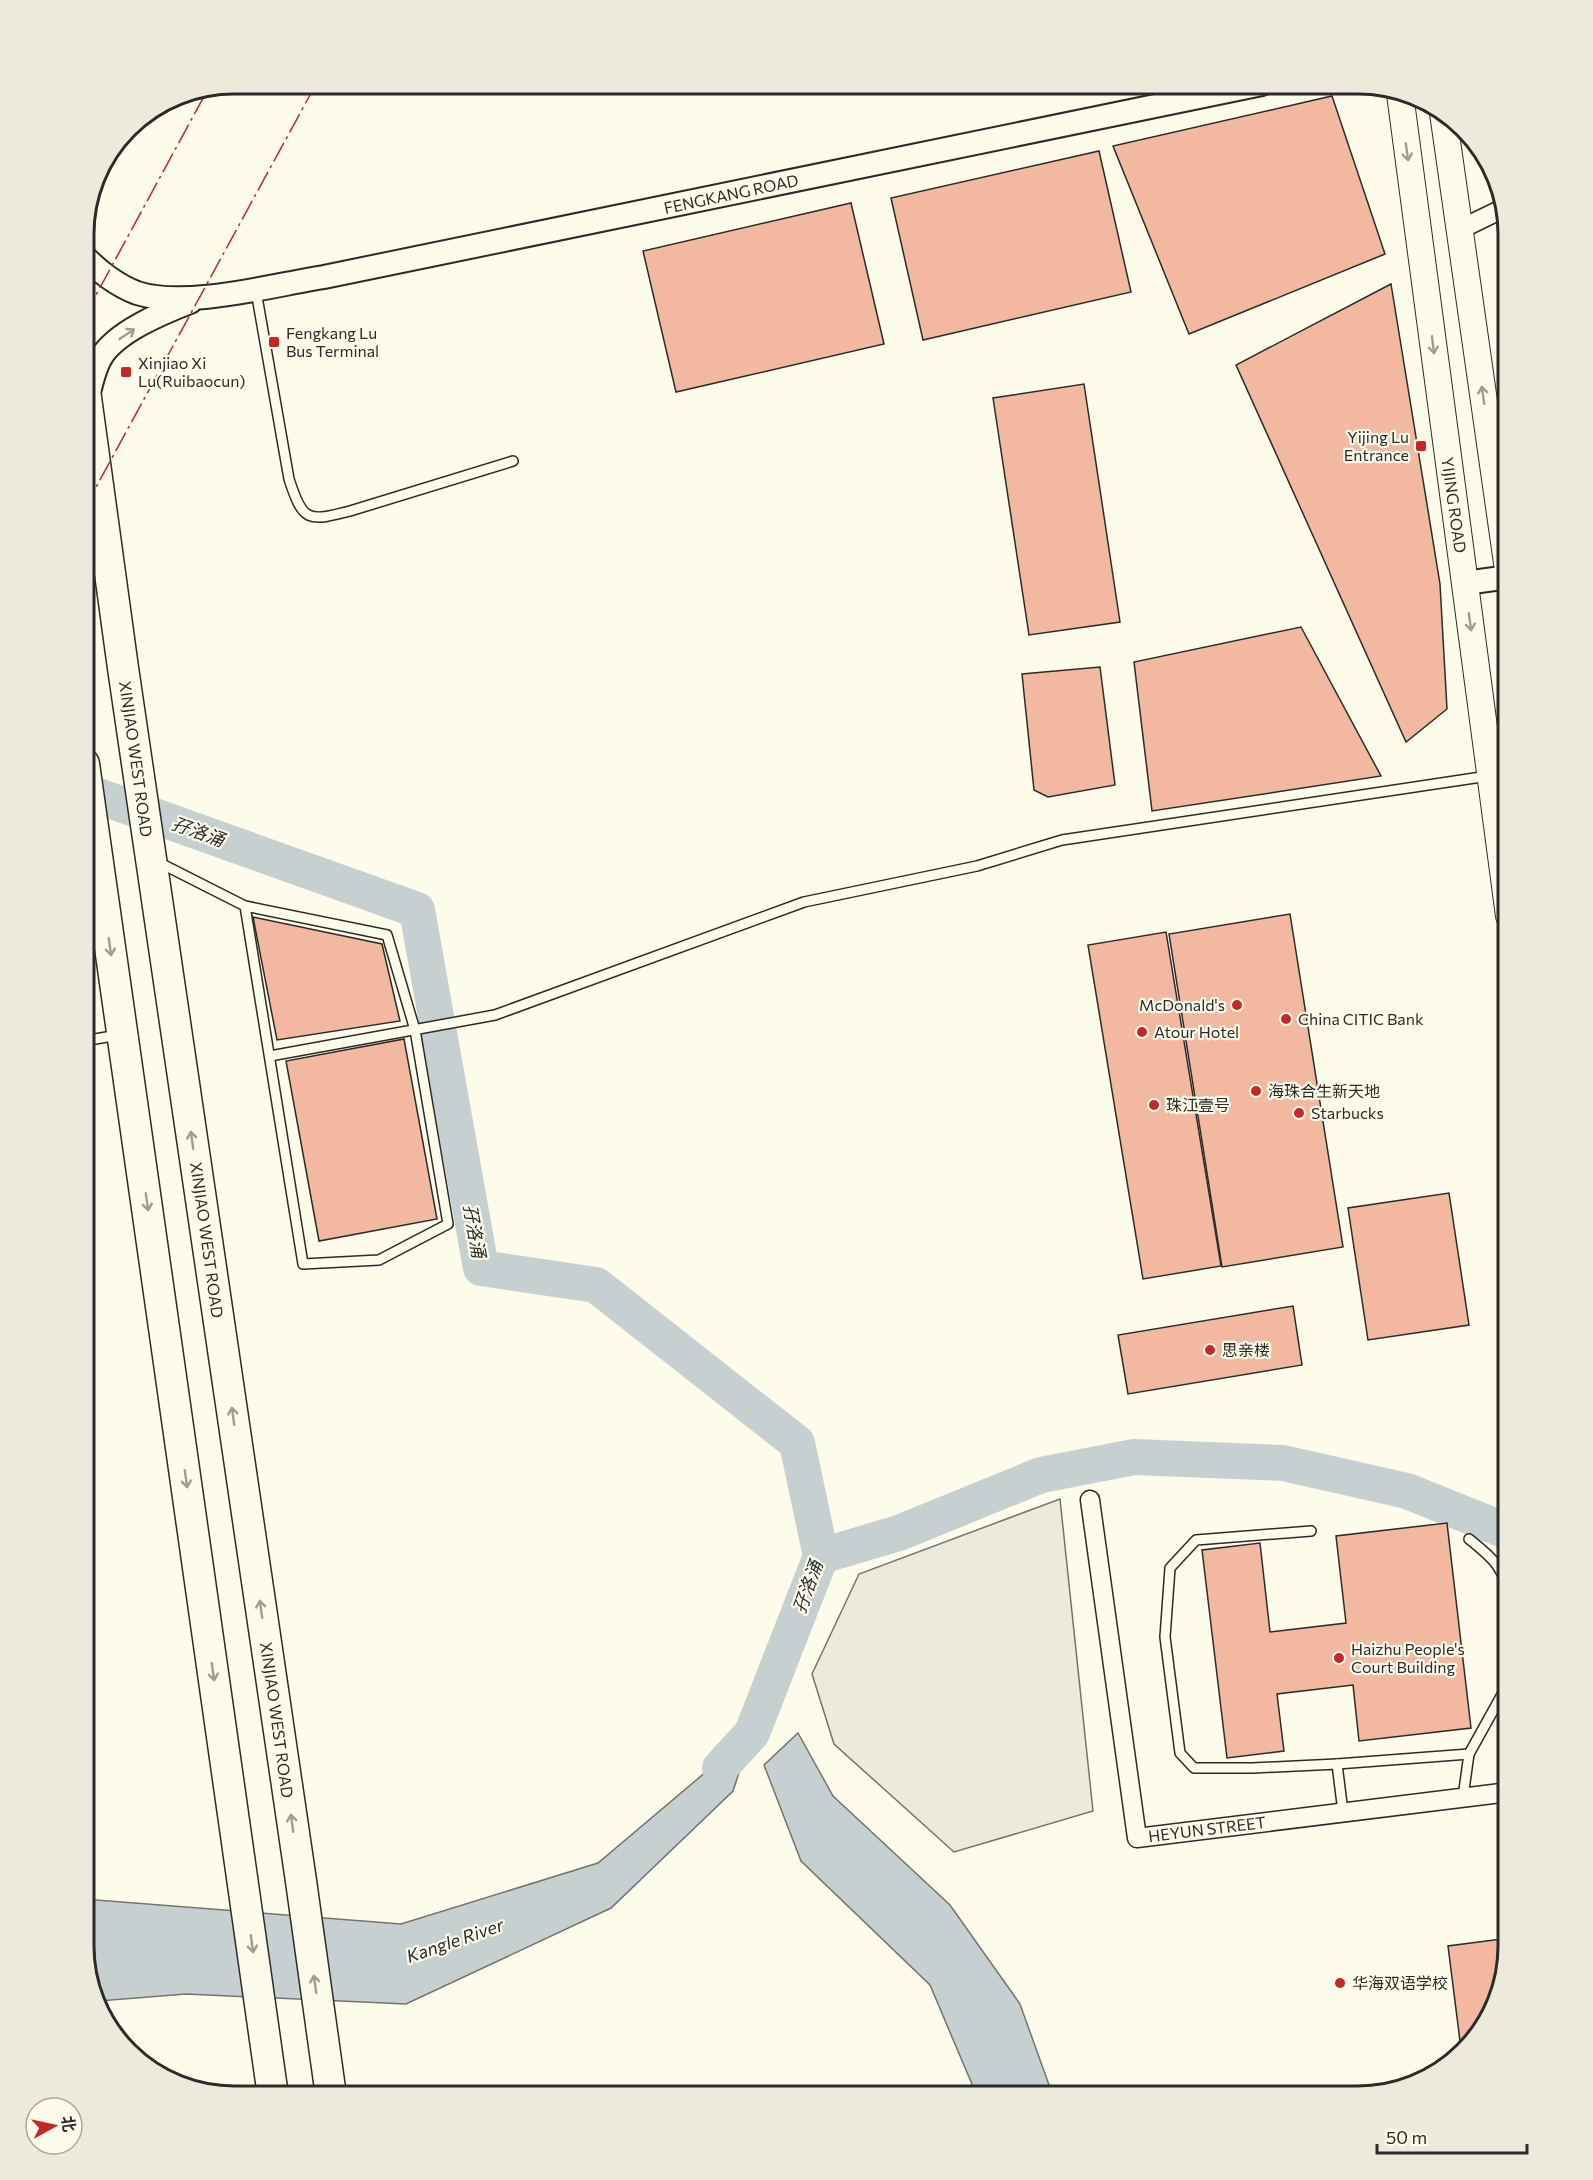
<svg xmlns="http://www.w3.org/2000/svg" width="1593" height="2180" font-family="Commissioner,'Noto Sans SC',sans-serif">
	<rect width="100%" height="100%" fill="#fdfbea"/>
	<polygon fill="#eceadb" stroke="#74746e" stroke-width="1.5" points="1060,1499 1093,1811 954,1852 834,1744 812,1674 859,1574"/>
	<g fill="#c7d0d0" stroke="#74746e" stroke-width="1.5">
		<polygon points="752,1733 733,1791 611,1908 406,2004 186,1994 99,2001 84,1945 84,1899 401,1924 598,1863"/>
		<polygon points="798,1733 833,1796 950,1905 1020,2004 1053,2096 977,2096 930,1985 801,1861 764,1765"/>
	</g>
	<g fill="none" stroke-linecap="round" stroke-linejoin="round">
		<g stroke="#c7d0d0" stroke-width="36">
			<polyline points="84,791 417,910 481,1268 596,1285 797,1443 821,1556 752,1733 720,1768"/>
			<polyline points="821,1556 899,1533 1041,1475 1134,1457 1283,1463 1407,1491 1509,1532"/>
		</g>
	</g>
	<g fill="#f2b8a0" stroke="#2b2b2b" stroke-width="1.5">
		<polygon points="1332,96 1385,254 1189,334 1113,146"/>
		<polygon points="1099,151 1131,292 923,340 891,198"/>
		<polygon points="851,203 884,344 676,392 643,251"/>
		<polygon points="1391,284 1440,584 1447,709 1406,742 1236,365"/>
		<polygon points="1084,384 1120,622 1029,635 993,398"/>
		<polygon points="1301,627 1381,776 1152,811 1134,662"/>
		<polygon points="1100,667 1115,785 1048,797 1034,790 1022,674"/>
		<polygon points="1290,914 1343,1247 1222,1267 1169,934"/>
		<polygon points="253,917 382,944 400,1021 277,1040"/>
		<polygon points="1166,932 1221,1266 1143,1279 1088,945"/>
		<polygon points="404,1039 437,1219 319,1241 286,1061"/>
		<polygon points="1449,1193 1469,1325 1368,1340 1348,1208"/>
		<polygon points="1293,1306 1302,1365 1128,1394 1118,1335"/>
		<polygon points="1447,1523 1471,1728 1359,1741 1353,1685 1277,1694 1284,1751 1227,1758 1202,1550 1260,1543 1270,1632 1346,1623 1336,1536"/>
		<polygon points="1509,1938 1509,1945 1489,2021 1461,2049 1448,1946"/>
	</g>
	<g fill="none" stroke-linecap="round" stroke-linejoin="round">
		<g stroke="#2b2b2b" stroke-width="12">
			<g id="service">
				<path d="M256 291 289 479C303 522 308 522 350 511L513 461"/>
				<polyline points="158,862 245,906 303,1264 379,1260 448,1224 415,1030 387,935 245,906"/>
				<polyline points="84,1041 118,1035"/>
				<polyline points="270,1056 495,1015 804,902 977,866 1062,840 1488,776"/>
				<polyline points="1311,1531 1196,1540 1170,1568 1165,1637 1180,1753 1194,1768 1253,1768 1337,1764 1343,1812"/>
				<path d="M1469 1539C1493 1558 1506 1569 1509 1601"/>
				<polyline points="1337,1764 1469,1754"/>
				<polyline points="1463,1797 1469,1754 1509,1682"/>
			</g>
		</g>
		<g stroke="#2b2b2b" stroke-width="21">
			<g id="minor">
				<polyline points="1167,84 1170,103"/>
				<polyline points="1459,230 1502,209"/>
				<polyline points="1090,1500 1137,1838 1509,1792"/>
			</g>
		</g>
		<g stroke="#2b2b2b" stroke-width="26">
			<g id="tertiary">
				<path d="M84 256C98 271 118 286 137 293 186 309 273 285 324 277L1262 84"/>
				<path d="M87 400C91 386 93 372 100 359 115 332 162 313 190 302"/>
				<polyline points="1465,583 1509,577"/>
			</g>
		</g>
		<g stroke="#2b2b2b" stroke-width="28">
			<g id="secondary">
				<polyline points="1400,94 1509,916"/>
				<polyline points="1443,113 1509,577"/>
			</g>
		</g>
		<g stroke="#2b2b2b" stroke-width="33">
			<g id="trunk">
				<polyline points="84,383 123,668 301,1881 331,2096"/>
				<polyline points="84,764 273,2096"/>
			</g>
		</g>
		<use href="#service" stroke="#fdfbea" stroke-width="9"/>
		<use href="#minor" stroke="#fdfbea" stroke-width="18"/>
		<use href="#tertiary" stroke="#fdfbea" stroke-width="22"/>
		<use href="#secondary" stroke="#fdfbea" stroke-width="26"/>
		<use href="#trunk" stroke="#fdfbea" stroke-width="30"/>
		<g stroke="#c62828" stroke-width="1.5" stroke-dasharray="21 4.5 3 4.5" stroke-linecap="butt">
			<polyline points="84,317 208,89"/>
			<polyline points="84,509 316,84"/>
		</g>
	</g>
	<defs><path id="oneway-shaft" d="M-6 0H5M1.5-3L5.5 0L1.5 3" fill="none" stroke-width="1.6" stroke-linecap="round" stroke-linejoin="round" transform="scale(1.5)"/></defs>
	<g stroke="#9e9d94">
		<use href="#oneway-shaft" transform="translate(1407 152) rotate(82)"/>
		<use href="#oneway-shaft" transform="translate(127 334) rotate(-33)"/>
		<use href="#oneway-shaft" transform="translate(1433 345) rotate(83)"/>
		<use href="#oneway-shaft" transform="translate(1483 395) rotate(-98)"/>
		<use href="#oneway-shaft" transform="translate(1470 622) rotate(82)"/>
		<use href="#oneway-shaft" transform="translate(110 947) rotate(82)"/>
		<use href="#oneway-shaft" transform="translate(192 1140) rotate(-98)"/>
		<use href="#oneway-shaft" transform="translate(147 1202) rotate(82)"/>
		<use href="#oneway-shaft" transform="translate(233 1416) rotate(-98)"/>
		<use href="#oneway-shaft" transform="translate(186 1479) rotate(82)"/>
		<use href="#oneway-shaft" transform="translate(261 1609) rotate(-98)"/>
		<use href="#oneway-shaft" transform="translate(213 1672) rotate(82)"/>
		<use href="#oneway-shaft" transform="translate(292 1823) rotate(-98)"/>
		<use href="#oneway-shaft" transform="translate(252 1944) rotate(82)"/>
		<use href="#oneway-shaft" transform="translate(315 1984) rotate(-98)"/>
	</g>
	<g fill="#c62828" stroke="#fdfbea" stroke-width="2">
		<rect x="268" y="336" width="12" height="12" rx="3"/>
		<rect x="120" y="366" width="12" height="12" rx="3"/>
		<rect x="1415" y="440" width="12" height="12" rx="3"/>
		<circle cx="1237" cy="1005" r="6"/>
		<circle cx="1286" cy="1019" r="6"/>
		<circle cx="1142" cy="1032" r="6"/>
		<circle cx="1256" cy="1091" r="6"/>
		<circle cx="1154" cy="1105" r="6"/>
		<circle cx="1299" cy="1113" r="6"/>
		<circle cx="1210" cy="1350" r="6"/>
		<circle cx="1339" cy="1658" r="6"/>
		<circle cx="1340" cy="1983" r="6"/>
	</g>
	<g text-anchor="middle" stroke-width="4.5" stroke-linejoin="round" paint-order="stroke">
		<g font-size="16" fill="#2b2b2b" stroke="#fdfbea">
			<text transform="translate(731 194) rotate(-12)" y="6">FENGKANG ROAD</text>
			<text transform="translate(1454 505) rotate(82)" y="6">YIJING ROAD</text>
			<text transform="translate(136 759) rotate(82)" y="6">XINJIAO WEST ROAD</text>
			<text transform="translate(207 1240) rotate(82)" y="6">XINJIAO WEST ROAD</text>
			<text transform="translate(277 1720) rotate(82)" y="6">XINJIAO WEST ROAD</text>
			<text transform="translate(1207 1829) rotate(-7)" y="6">HEYUN STREET</text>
		</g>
		<g font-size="16" fill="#2b2b2b" stroke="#fdfbea" text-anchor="start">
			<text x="286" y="339">Fengkang Lu<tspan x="286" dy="18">Bus Terminal</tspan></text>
			<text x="138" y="369">Xinjiao Xi<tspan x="138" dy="18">Lu(Ruibaocun)</tspan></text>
			<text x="1409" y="443" text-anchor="end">Yijing Lu<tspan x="1409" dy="18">Entrance</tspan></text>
			<text x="1225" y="1011" text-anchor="end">McDonald's</text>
			<text x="1298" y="1025">China CITIC Bank</text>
			<text x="1154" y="1038">Atour Hotel</text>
			<text x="1268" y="1097">海珠合生新天地</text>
			<text x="1166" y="1111">珠江壹号</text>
			<text x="1311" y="1119">Starbucks</text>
			<text x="1222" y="1356">思亲楼</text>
			<text x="1351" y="1655">Haizhu People's<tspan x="1351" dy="18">Court Building</tspan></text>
			<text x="1352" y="1989">华海双语学校</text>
		</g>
		<g font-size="18" font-style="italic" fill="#2b2b2b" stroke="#fdfbea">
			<text transform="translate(198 832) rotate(20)" y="6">孖洛涌</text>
			<text transform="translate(474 1231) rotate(80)" y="6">孖洛涌</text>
			<text transform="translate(808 1587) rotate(-70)" y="6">孖洛涌</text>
			<text transform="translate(455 1941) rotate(-19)" y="6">Kangle River</text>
		</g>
	</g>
	<path d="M0 0H1593V2180H0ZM234 94H1358A140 140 0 0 1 1498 234V1946A140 140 0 0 1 1358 2086H234A140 140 0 0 1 94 1946V234A140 140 0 0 1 234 94Z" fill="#eceadb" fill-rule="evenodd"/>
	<path fill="none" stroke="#2b2b2b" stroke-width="3" d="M234 94H1358A140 140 0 0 1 1498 234V1946A140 140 0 0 1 1358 2086H234A140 140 0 0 1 94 1946V234A140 140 0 0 1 234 94Z"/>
	<g transform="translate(54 2126) rotate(82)"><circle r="28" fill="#fdfbea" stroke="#a9a89e" stroke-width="1.5"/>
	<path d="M0-4.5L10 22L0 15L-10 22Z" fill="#c62828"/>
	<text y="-9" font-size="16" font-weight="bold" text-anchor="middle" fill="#2b2b2b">北</text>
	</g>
	<path d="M1377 2144v9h150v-9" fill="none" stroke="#2b2b2b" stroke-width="3"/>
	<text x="1386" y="2144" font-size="18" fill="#2b2b2b" stroke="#fdfbea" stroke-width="4.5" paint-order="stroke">50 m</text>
</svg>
